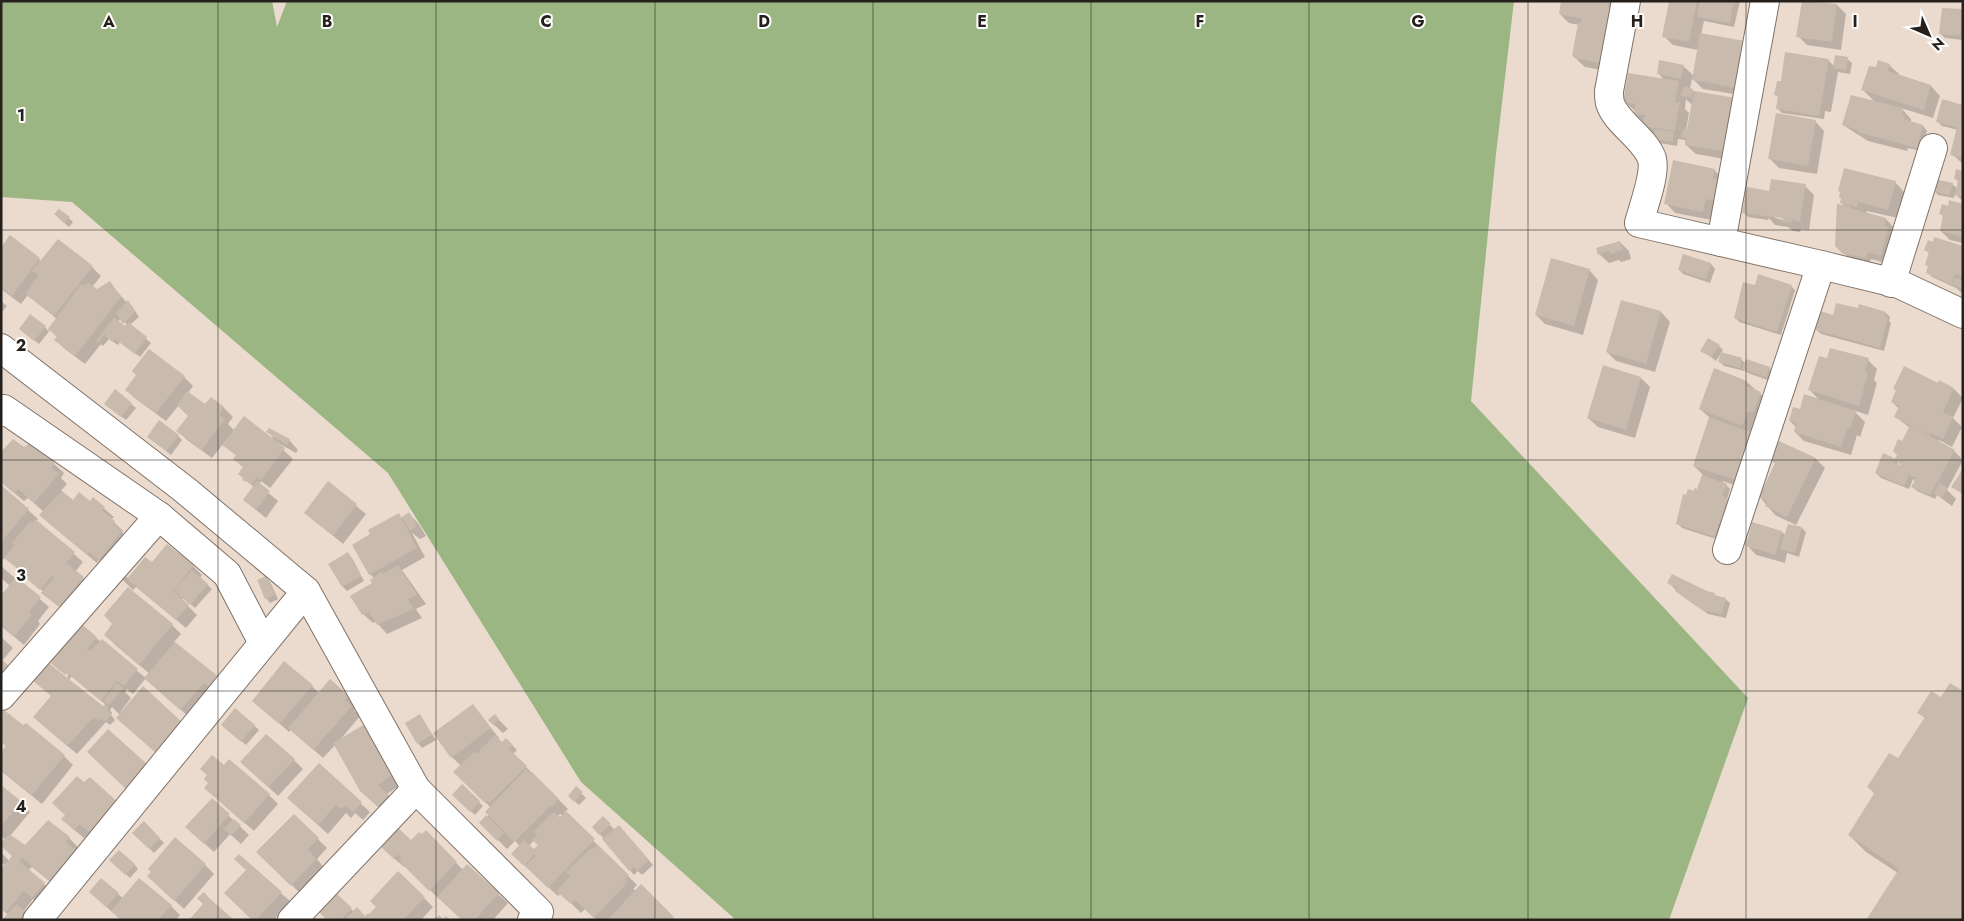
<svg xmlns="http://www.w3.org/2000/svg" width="1964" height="921" font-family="Jost,sans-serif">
	<rect width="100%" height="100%" fill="#ebdbcf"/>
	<polygon fill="#9bb683" points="1,1 272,1 277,27 287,1 1514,1 1496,154 1471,401 1748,698 1669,920 736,920 581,782 388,473 72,202 1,197"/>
	<g fill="#0003" fill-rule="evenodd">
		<polygon points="1562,1 1613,1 1613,72 1585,67 1573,56 1579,25 1569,23 1560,14"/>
		<path d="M1670 1H1740L1734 27 1704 21 1701 35 1746 96 1703 89 1692 78 1690 89 1695 92 1736 161 1696 154 1686 145 1685 140 1678 139 1677 146 1659 143 1655 138V135L1644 125V123L1635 113V111L1624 101 1664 80 1659 74 1683 66 1694 76 1698 50 1673 45 1664 36ZM1686 99 1692 105 1688 130H1686L1689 113 1685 109Z"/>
		<polygon points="1803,1 1837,5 1846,14 1841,50 1807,45 1798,36"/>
		<polygon points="1943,9 1963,11 1963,40 1945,38 1941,34"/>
		<polygon points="1847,59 1852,63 1850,74 1838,72 1831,112 1825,111 1824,119 1782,113 1777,108 1779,98 1776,95 1782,83 1829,61 1834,66"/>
		<polygon points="1889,65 1899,74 1898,76 1931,86 1940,96 1933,118 1901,108 1911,119 1911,123 1923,126 1927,131 1921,151 1908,148 1907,151 1868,141 1843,125 1875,102 1863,90 1876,69"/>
		<polygon points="1963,112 1963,164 1952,154 1958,130 1942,126 1938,122"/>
		<polygon points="1815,121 1824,131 1817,174 1779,168 1769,158"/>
		<polygon points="1714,170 1723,179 1712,220 1675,213 1666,203"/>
		<polygon points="1963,173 1963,201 1955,194 1954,198 1938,195 1934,190 1952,184 1958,189 1959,183 1956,179"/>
		<polygon points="1895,182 1904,192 1898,218 1867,211 1866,214 1886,219 1895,229 1890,264 1871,259 1870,262 1849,258 1837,245 1845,206 1841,203"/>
		<path d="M1805 186 1814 195 1809 230 1801 229 1800 232 1793 231 1788 227 1775 225 1769 218 1768 220 1748 217 1744 212 1770 192ZM1775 216 1789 218V221L1775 218Z"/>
		<polygon points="1963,205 1963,243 1950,240 1941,231 1944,217 1941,214 1949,207"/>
		<polygon points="59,210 73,222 69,227 60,219"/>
		<polygon points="1620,242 1629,251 1631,259 1621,262 1619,260 1609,263 1599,254"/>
		<polygon points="1963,248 1963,294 1956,288 1932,277 1928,272 1929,267 1927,265 1930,254 1926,250"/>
		<path d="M1 249 39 259 41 262 92 267 101 276 92 287 97 290 110 283 127 303 132 306 139 317 130 325 151 343 140 357 120 342 118 345 109 339 103 346 101 344 85 364 65 349 56 340 57 337 50 330 39 344 25 333 45 327 48 331 57 319 28 295 21 304 1 289ZM121 318 131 329 129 330 118 322Z"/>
		<polygon points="1684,255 1711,264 1715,269 1710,283 1683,274 1679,269"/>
		<polygon points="1589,270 1598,280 1583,335 1545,324 1536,315"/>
		<polygon points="1791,286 1795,290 1781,335 1739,322 1735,317 1755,287"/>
		<polygon points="1,301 7,306 1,313"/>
		<polygon points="1859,310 1886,313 1890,317 1889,321 1891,323 1884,351 1821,334 1816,329 1834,317"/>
		<polygon points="1661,312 1670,322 1655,372 1616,361 1607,352"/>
		<polygon points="1719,346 1723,350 1716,361 1702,350"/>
		<polygon points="1742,360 1745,363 1769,368 1774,372 1770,381 1748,373 1744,370 1744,371 1724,366 1720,362"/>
		<polygon points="1828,360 1868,360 1877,369 1874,380 1877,383 1868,415 1853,410 1865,422 1860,437 1857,435 1851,455 1804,441 1795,432 1796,427 1790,421 1800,411 1820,401 1809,389"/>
		<polygon points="184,377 193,386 188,393 205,406 211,399 224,408 233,417 228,424 235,431 272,438 273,437 268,432 289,440 298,450 296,453 273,440 293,459 270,488 261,481 259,485 278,501 266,518 244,500 254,487 244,479 244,468 234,459 237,456 223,444 212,458 187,440 178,431 189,416 179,405 166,421 136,399 126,390"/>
		<polygon points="1641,378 1650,387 1635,438 1598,427 1588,418"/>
		<polygon points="1747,382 1769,402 1744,488 1722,481 1730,489 1727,499 1731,504 1719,540 1682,528 1678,524 1694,493 1698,490 1703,475 1694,466 1710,418 1700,409"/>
		<path d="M1940 382 1954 389 1963 398 1953 418 1962 427 1952 447 1939 440 1938 442 1954 451 1963 460 1947 490 1956 499 1952 506 1937 495 1935 499 1917 491 1913 487 1916 482 1913 479 1909 489 1881 478 1876 473 1884 455 1896 461 1910 428 1895 416 1899 409 1892 402 1897 391 1894 388 1939 385ZM1898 462 1904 468 1897 465Z"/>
		<polygon points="131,404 136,408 126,420 110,408"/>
		<polygon points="178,436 182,440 171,455 149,437"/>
		<polygon points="1780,443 1816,459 1825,468 1796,525 1775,515 1760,497 1776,464 1771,460"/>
		<polygon points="24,449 54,464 64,473 61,478 67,484 61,491 73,501 90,503 93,499 114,517 111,519 123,531 122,532 126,537 104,563 99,560 97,563 50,524 41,515 44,512 28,498 24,501 1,482"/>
		<polygon points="328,483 366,514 343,544 306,513"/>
		<polygon points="1,487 28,510 38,519 36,521 83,562 75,572 87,582 64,610 5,557 3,560 1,558"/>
		<polygon points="398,514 402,518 409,514 418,523 426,536 420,539 412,533 425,557 402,570 426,604 416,609 422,618 387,634 376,622 373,623 363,614 374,578 370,574 372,535"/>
		<polygon points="1753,524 1782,532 1786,536 1789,526 1802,528 1806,532 1799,557 1787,553 1785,563 1756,555 1747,545"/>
		<polygon points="348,554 352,558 364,581 347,591 343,587"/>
		<polygon points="152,564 193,566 202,575 200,578 212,589 195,608 184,598 182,600 197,615 186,628 136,587 133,590 119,576 122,573 129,579"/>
		<polygon points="2,567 49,607 38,621 40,624 24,645 1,626 1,593 3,595 10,586 1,578"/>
		<polygon points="266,578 270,582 278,599 270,603 266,598"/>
		<polygon points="1669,583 1714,594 1717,597 1725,599 1730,603 1726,618 1708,614 1681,595"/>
		<path d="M172 625 181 634 174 642 227 686 190 718 146 678 133 694 127 689 125 692 131 698 121 711 122 712 120 715 112 707 110 710 112 713 111 715 115 720 110 725 106 722 77 754 44 726 68 677 67 671 96 638 146 678 150 674 114 644ZM72 676 106 705 103 708 69 680Z"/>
		<polygon points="1,637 13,648 2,661 12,671 1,683"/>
		<polygon points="312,686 319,693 348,697 357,706 354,710 360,716 340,740 364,725 403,783 387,794 397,805 388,815 371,800 336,744 323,758 291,730 289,732 254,701"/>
		<polygon points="1941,699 1898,873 1866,852 1849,835 1875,794 1868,787 1898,760 1926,719 1919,713"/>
		<path d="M473 706 499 738 498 739 502 744 506 739 517 750 513 754 568 809 565 812 637 885 633 889 636 891 641 886 675 920H597L585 909 581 913 561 893 558 896 517 858 520 846 515 841 507 849 481 823 489 815 491 808 455 772 461 766 452 757ZM560 814 563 816 560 819 557 817ZM534 840 539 845 534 851 529 846Z"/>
		<polygon points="235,710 259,730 246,745 227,729"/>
		<polygon points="420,716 436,740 422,748 418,743"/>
		<polygon points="495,716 508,729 503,733 489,720"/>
		<polygon points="7,747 64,756 73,765 42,804 1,771"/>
		<polygon points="294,760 303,769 278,796 251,771"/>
		<polygon points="319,765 370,812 363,820 355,813 351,818 346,813 328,834 298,807"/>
		<polygon points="224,767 269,795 278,804 254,831 215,797"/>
		<polygon points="1,786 30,812 10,836 25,847 69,838 78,847 75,852 64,893 32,867 28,870 54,893 42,906 33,899 23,912 9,915 1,909 1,867 3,869 9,862 4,865 1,862 1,852 9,861 13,856 6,840 1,836"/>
		<polygon points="462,786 483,806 475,815 453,795"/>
		<polygon points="576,788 586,798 579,805 569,796"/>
		<polygon points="212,800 249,835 241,844 230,834 214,852 196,836"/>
		<polygon points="54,803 90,832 84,838 72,828 66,815"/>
		<polygon points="294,816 327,848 317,859 325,869 301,894 258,852"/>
		<polygon points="603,818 615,830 623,831 653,865 642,875 638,871 634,875 594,827"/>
		<polygon points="144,823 164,843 154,853 134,833"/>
		<polygon points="426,832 463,870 467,866 508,903 493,920 463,920 440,898 439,899 405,865 404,867 389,854 412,842"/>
		<polygon points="239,856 291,902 274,920 253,920 247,870"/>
		<polygon points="134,864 138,869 130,878 115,865"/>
		<polygon points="205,865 214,874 184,909 158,885"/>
		<polygon points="398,872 433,907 421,920 328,920 336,894 354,912 365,918 378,907"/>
		<polygon points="90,892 118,894 123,898 171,906 180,915 176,920 121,920"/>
	</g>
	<g fill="#c9baae">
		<polygon points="1561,1 1609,1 1608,7 1617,8 1604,64 1574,58 1575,56 1572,56 1578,23 1581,23 1582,19 1559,14"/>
		<polygon points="1669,1 1697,1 1689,42 1662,37"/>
		<polygon points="1700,1 1736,1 1735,4 1733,4 1730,23 1697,17"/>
		<polygon points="1802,1 1837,4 1832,42 1796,37"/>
		<polygon points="1942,8 1962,9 1960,36 1939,34"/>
		<polygon points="1700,33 1745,41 1737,88 1692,80"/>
		<polygon points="1785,52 1829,59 1819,116 1776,109 1778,96 1774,95 1777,81 1781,81"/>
		<polygon points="1835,55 1848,57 1846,70 1833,68"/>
		<polygon points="1659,60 1684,65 1681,79 1657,74"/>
		<polygon points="1878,60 1890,64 1888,71 1931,85 1924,110 1861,90 1869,66 1876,67"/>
		<polygon points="1628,73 1679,81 1675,102 1680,102 1675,131 1642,126 1645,115 1634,114 1635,104 1623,102"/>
		<polygon points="1684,86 1693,89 1691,98 1681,96"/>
		<polygon points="1694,91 1736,98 1727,152 1685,145 1686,139 1681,137 1683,129 1687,129"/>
		<polygon points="1851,95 1903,108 1902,114 1905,115 1904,119 1923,125 1917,148 1857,132 1858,130 1842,125"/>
		<polygon points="1942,99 1963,105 1963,158 1950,155 1957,127 1936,122"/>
		<polygon points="1776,113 1816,120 1808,166 1768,159"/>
		<polygon points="1655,129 1674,132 1673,142 1653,139"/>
		<polygon points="1673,160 1715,169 1713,178 1720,180 1715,201 1706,199 1703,212 1664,204"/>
		<polygon points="1844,168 1896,181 1888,210 1858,202 1857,207 1840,203 1841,198 1839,198 1840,192 1838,191"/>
		<polygon points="1956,169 1963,171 1963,197 1955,195 1958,180 1954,179"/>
		<polygon points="1771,179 1806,184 1800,222 1792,220 1791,223 1782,222 1783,218 1742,213 1747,187 1769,191"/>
		<polygon points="1935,179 1953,183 1950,195 1932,191"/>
		<polygon points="1949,200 1963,204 1963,237 1940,231 1943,215 1939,214 1942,204 1948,206"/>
		<polygon points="1837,204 1850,206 1850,208 1886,218 1884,226 1888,227 1881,256 1868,252 1866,258 1843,254 1835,246"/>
		<polygon points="59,209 70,217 64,223 54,214"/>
		<polygon points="10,235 40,258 12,296 1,288 1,247"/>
		<polygon points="1934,237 1963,246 1963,276 1955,274 1952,285 1926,273 1928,266 1925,265 1929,252 1924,250 1928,240 1933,242"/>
		<polygon points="58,239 93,266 54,316 25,294 39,275 32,271"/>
		<polygon points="1620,241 1623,250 1611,254 1609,251 1598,255 1596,248"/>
		<polygon points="1683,254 1711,263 1706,279 1678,270"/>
		<polygon points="1551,258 1590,269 1574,326 1535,315"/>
		<polygon points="1758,274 1792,285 1777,332 1734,318 1743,282 1755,285"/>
		<polygon points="1955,278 1963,280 1961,288 1953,285"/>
		<polygon points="110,281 121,297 75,356 54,340 57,336 48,329 81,284 85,286 88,282 97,289"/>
		<polygon points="128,300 135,312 123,324 116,313"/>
		<polygon points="1621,300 1661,311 1646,364 1606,352"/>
		<polygon points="1836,303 1858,308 1859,304 1886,312 1885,317 1888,317 1880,348 1815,330 1820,311 1833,315"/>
		<polygon points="30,314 46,326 34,341 19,329"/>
		<polygon points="114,317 125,326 128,322 147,337 135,354 115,339 113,342 104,335 98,343 96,341"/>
		<polygon points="1708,338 1720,345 1711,357 1700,351"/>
		<polygon points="1830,348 1869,358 1865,371 1868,373 1859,406 1808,390 1819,356 1827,358"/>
		<polygon points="149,349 185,376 156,413 125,390 136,375 132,371"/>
		<polygon points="1721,352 1742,358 1740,368 1718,362"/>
		<polygon points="1746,359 1770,367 1766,377 1742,369"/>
		<polygon points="1603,365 1641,377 1626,430 1587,418"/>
		<polygon points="1904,366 1938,383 1939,380 1954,388 1943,412 1953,417 1943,439 1931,433 1930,435 1894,417 1899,406 1891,402 1896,390 1893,389"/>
		<polygon points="1714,368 1747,381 1746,386 1761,392 1753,413 1748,411 1742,426 1699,409"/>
		<polygon points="115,389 132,403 121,417 104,404"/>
		<polygon points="187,391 205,404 211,397 224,407 219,415 225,419 202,450 176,431 188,416 177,405"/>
		<polygon points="1804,394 1856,411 1850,429 1848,427 1841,447 1794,432 1796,423 1789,421 1793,407 1800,409"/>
		<polygon points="244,416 285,448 261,480 257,477 252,484 242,480 243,478 238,474 243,467 233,459 236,455 222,445"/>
		<polygon points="1709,417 1750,432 1735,480 1693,466"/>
		<polygon points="159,420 179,435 166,451 147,437"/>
		<polygon points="1910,425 1955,450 1930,495 1911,487 1916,478 1903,472 1909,475 1904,486 1875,473 1883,453 1894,458 1892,462 1905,467 1894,460 1897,455 1893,451 1898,439 1902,441"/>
		<polygon points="269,428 290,439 287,445 266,432"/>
		<polygon points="13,439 24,447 30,443 55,463 52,468 59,474 34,503 18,489 14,493 1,482 1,452"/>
		<polygon points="1779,441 1816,458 1787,517 1765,506 1767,501 1759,497 1775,463 1770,460"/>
		<polygon points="1963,469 1963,494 1951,487"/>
		<polygon points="1702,475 1727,484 1722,496 1728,498 1725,507 1729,508 1724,522 1720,520 1715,537 1676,524 1683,494 1686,495 1688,489 1694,491 1694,488 1697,489"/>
		<polygon points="257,481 270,491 256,510 243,500"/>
		<polygon points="328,481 357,504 333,536 304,513"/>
		<polygon points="1940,483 1948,488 1942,498 1934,493"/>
		<polygon points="1,485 29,509 1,542"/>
		<polygon points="62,491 73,500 79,492 90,501 93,497 105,507 102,510 115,521 113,523 122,531 99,560 89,552 87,555 39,515"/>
		<polygon points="409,512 417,526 410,531 402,517"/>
		<polygon points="399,513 417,548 369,575 352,545 370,534 368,530"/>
		<polygon points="35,519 75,552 66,563 84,577 59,607 41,593 54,578 52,576 40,590 27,579 29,578 4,558 14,545 12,543 30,521 33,523"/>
		<polygon points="1752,522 1782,531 1775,555 1746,546"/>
		<polygon points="1788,524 1802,527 1795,553 1780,549"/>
		<polygon points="167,544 194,565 172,592 173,591 189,605 176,620 127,579 145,557 152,562"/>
		<polygon points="348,552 361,576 342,587 328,564"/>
		<polygon points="398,565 417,595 408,599 414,609 377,625 369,612 362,615 350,596 372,583 370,580 382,571 383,574"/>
		<polygon points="192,570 208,584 190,605 174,590"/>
		<polygon points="1672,574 1707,591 1715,593 1714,595 1726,598 1722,614 1702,610 1675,591 1677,588 1667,583"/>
		<polygon points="266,576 275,595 265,599 257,580"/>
		<polygon points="16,577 41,597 29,612 32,614 14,637 1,626 1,592 3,593"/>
		<polygon points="128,587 173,624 139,665 104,635 112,624 104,615"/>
		<polygon points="78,621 97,637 87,649 90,651 102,639 138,669 124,686 117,681 101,701 67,673 65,675 47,660"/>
		<polygon points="175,642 224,681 215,691 204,683 180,710 144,678"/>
		<polygon points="1,659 9,666 1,674"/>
		<polygon points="46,661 103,706 105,704 109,708 107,711 112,714 105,722 101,718 98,721 94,717 67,746 33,717 51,696 31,679"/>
		<polygon points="284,661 313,685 279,724 252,701"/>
		<polygon points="330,679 349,696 345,700 352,706 313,750 288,728"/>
		<polygon points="117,683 123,688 109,705 103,701"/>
		<polygon points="1950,683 1963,691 1963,920 1866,920 1899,869 1848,835 1875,792 1867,787 1889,753 1898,758 1925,717 1917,713 1931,691 1941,697"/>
		<polygon points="143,686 183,723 156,753 116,718"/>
		<polygon points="473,704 491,728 451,758 433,733"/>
		<polygon points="235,708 255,725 241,742 221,725"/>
		<polygon points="4,710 23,725 26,723 65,755 32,795 1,771 1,752 6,746 1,743 1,714"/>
		<polygon points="420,714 432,735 417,744 405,723"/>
		<polygon points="495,714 499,719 493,725 488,720"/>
		<polygon points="365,724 395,773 378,785 389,795 378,807 360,791 333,743"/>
		<polygon points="108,729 148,765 126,789 87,752"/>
		<polygon points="266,734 295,759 268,787 240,762"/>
		<polygon points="495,735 502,742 506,738 513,745 509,749 527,766 489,803 487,801 485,803 453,772 474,752 476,754"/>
		<polygon points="212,755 224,765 229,759 270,794 244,823 204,788 208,783 204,779 207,775 200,769"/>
		<polygon points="319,763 362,802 353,812 345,805 341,809 336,805 318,825 287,798"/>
		<polygon points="526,769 530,773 532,772 559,799 552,807 550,806 514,842 485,812"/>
		<polygon points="77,776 84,782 90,777 121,805 92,834 80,824 74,830 61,819 65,815 52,803"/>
		<polygon points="462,784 480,801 470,812 452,795"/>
		<polygon points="1,785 22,802 1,826"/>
		<polygon points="576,786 583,792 574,802 568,796"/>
		<polygon points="212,798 230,814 204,844 185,827"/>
		<polygon points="566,811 595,839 548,888 525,866 536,856 531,851 534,855 524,866 511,854 524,840 534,849 538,845 532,840 537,835 533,832 553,812 560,817"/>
		<polygon points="294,814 319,838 308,849 316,859 291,886 256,852"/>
		<polygon points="486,815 504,833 497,841 479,823"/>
		<polygon points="603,816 611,824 599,835 592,827"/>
		<polygon points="234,819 241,825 231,836 224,829"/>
		<polygon points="48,820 70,837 66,842 81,855 54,884 22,858 19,861 45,883 32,898 24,891 6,912 1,908 1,866 3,867 12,856 1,846 1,843 9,834 25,845"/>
		<polygon points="144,821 160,838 149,849 132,833"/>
		<polygon points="619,825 649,860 637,871 634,867 629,871 602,839"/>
		<polygon points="396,826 411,840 419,832 422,834 426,830 457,862 429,891 399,861 401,858 398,854 394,859 379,845"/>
		<polygon points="175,837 206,864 174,901 147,876 151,872 148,869"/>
		<polygon points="598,845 629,875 625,879 628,882 594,918 575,900 571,904 556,891 570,876 566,872 590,849 591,850"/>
		<polygon points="119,850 135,864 125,875 109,860"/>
		<polygon points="239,854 282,892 256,920 252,920 224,893 246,870 234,859"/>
		<polygon points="467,864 499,893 475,920 462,920 437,897"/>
		<polygon points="398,871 425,897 403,920 345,920 357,907 365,916 368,913 369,914 376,907 370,901"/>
		<polygon points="101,878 119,893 106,907 89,892"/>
		<polygon points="139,878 172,905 158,920 122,920 111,911"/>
		<polygon points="641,884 674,917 671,920 607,920"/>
		<polygon points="204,892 209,898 234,920 189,920 203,904 197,898"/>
		<polygon points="335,892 352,908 341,920 327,920 318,911"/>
		<polygon points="17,904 30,916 27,920 2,920"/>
		<polygon points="439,915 443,919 446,916 450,920 434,920"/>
	</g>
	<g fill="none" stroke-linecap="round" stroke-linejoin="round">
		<g stroke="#807267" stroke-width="30">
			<g id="minor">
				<path d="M1626 1 1609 91C1609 95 1609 99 1610 103 1616 123 1645 138 1652 159 1656 174 1643 207 1639 223L1821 265 1899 284 1963 314"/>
				<polyline points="1721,242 1765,1"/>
				<polyline points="1891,283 1933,148"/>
				<polyline points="1,348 185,490 306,591 416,789 539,912 532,920"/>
				<polyline points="1,412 4,409 159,516 227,574 263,643"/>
				<polyline points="1727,550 1821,265"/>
				<polyline points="1,696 159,516"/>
				<polyline points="37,920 306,591"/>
				<polyline points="292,920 416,789"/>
			</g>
		</g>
		<use href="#minor" stroke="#fff" stroke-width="28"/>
	</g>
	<path fill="none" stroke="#26201c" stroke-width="1" stroke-opacity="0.55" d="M218 1V920M436 1V920M655 1V920M873 1V920M1091 1V920M1309 1V920M1528 1V920M1746 1V920M1 230H1963M1 460H1963M1 691H1963"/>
	<g font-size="16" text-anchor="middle" font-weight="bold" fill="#26201c" stroke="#fff" stroke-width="4" stroke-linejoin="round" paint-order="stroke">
		<text x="109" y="27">A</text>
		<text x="327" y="27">B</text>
		<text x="546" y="27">C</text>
		<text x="764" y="27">D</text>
		<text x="982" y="27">E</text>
		<text x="1200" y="27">F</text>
		<text x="1418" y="27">G</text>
		<text x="1637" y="27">H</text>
		<text x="1855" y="27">I</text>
		<text x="21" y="121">1</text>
		<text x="21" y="351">2</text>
		<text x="21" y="581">3</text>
		<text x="21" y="812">4</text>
	</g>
	<rect width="1964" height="921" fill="none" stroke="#26201c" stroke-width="5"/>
	<g transform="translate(1929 35) rotate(135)" stroke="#ffffff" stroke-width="4" paint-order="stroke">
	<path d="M0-4L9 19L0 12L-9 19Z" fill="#26201c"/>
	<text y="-8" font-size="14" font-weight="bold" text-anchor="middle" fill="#26201c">N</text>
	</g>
</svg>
